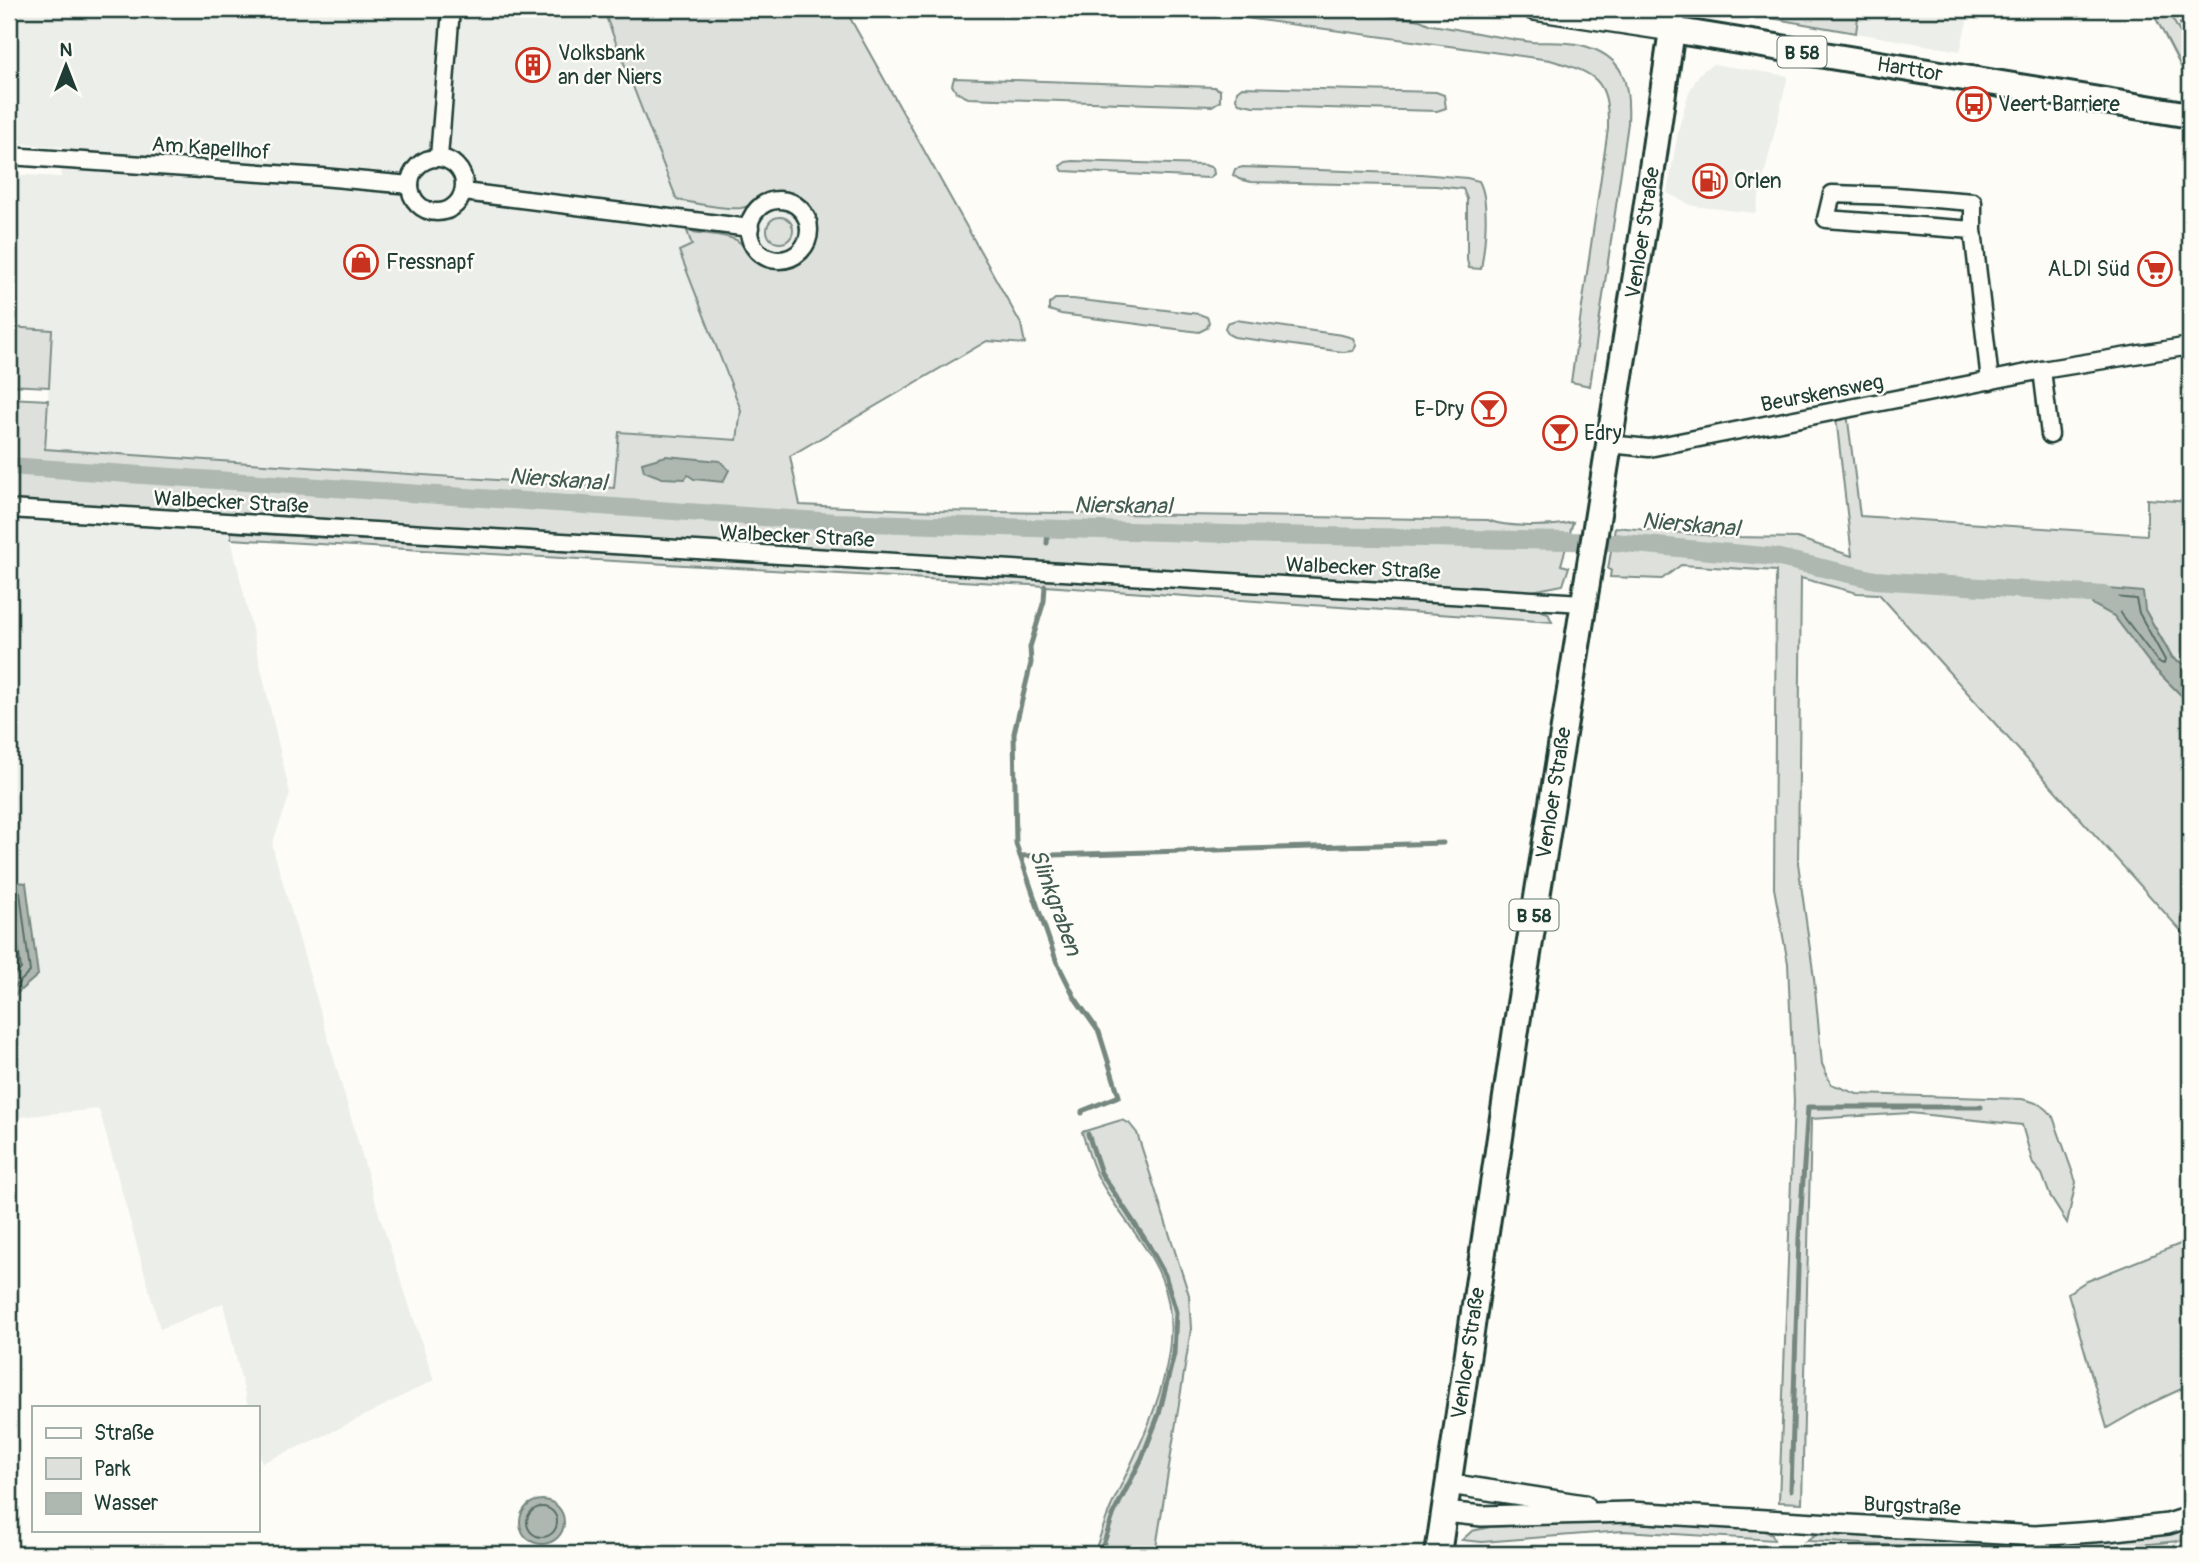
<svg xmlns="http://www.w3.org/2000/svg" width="2199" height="1563" font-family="Pangolin,sans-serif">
	<rect width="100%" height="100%" fill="#fdfcf7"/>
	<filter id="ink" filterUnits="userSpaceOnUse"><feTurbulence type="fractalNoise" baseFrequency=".0143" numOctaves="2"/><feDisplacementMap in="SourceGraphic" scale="14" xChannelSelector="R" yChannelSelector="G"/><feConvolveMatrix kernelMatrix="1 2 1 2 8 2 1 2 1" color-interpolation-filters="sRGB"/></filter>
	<g filter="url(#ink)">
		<g fill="#eceee9">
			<polygon points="9,9 427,9 435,14 451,9 603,9 677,200 743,208 768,193 783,191 804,199 817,217 818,234 813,250 809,255 786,267 764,264 753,257 736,239 687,232 692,245 679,252 741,410 737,440 620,432 615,488 45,449 52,330 9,327 9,174 61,177 63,147 9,143"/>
			<polygon points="1736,9 1970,9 1960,51 1742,13"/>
			<polygon points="2167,9 2181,9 2190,25 2190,51"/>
			<polygon points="1713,64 1788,76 1755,213 1693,206 1667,193 1679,127 1689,92 1700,73"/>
			<polygon points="9,518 231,532 231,539 290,794 272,845 379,1214 434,1380 330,1433 262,1463 257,1443 257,1407 248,1407 223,1303 160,1329 99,1109 9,1118"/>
		</g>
		<g fill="#dde0db" stroke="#7e8e88" stroke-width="2">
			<path d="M603 9H845L1021 324 1025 344 987 341 790 456 800 505 937 511 1488 520C1506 528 1553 527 1573 522L1561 565 1569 567 1563 585 1532 591 9 501V398L48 400 45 449 614 488 619 432 737 440 741 410 679 251 692 245 687 231C702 234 720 234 734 239 743 242 747 252 753 257 764 267 781 271 793 265 826 251 827 203 790 193 766 186 761 205 741 208 722 210 697 203 677 200Z"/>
			<path d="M1181 9H1347L1420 20 1431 25C1465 30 1499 38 1532 42 1548 43 1566 41 1581 45 1625 56 1630 83 1628 123L1590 386 1571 382 1608 129C1609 78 1595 73 1550 60Z"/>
			<polygon points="1736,9 1859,9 1856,33 1742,13"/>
			<polygon points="2151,9 2167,9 2190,51 2190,84"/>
			<polygon points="954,78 1214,87 1220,90 1220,101 1212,106 968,98 956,92 952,85"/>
			<polygon points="1242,87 1436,92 1444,95 1446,108 1437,111 1253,106 1239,103 1236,99 1237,91"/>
			<polygon points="1073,161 1205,165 1213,168 1214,174 1209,178 1063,171 1060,166 1066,162"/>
			<path d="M1243 167 1421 174 1467 178 1479 181C1490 201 1485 246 1481 269L1469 268 1467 260V199L1463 189 1436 186 1251 182 1239 179 1233 175 1235 169Z"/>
			<circle cx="780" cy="230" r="13"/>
			<polygon points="1055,299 1073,299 1199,314 1207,317 1209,322 1207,328 1199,332 1061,314 1049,310 1049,304"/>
			<polygon points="1236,320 1342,335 1353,338 1356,346 1353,351 1343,352 1234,337 1228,334 1225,328 1227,323"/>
			<polygon points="9,327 52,330 49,387 9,385"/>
			<path d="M1847 413 1860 516 2147 535V499L2190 502V671L2184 664 2173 658 2145 610 2114 616 2152 666 2190 704V941L1879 594 1857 593 1801 578 1798 863 1814 978 1822 1064 1831 1084 1857 1094 2022 1099C2035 1102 2046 1105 2053 1117L2076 1182 2067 1223 2051 1198 2042 1174 2033 1164 2022 1125 1910 1113 1811 1119 1802 1503 1779 1502 1794 1101 1788 963 1774 888 1776 571 1681 565 1662 579 1610 577 1611 570 1608 569 1615 527 1727 537 1797 538 1852 556 1836 417Z"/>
			<polygon points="231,532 1533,608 1548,613 1552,622 1031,585 231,539"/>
			<path d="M1121 1120 1129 1123 1137 1133 1189 1295 1191 1329 1155 1554H1094C1099 1539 1104 1524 1110 1509 1141 1441 1192 1352 1161 1277 1145 1240 1116 1212 1098 1177 1091 1164 1087 1147 1082 1132Z"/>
			<polygon points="2190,1240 2190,1385 2149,1404 2107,1428 2068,1293 2085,1282"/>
			<polygon points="1626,1521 1761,1530 1772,1534 1774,1540 1623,1531 1482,1542 1462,1540 1472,1531 1490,1527"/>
			<polygon points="2190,1527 2190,1537 2178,1541 2054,1554 1806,1541 1813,1536 1822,1534 2050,1547 2171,1533"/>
		</g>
		<g fill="#aeb8b1" stroke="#75877f" stroke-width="2">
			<polygon points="666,456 720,461 729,470 723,482 694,479 688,475 685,479 662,478 644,471 642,463"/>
			<polygon points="2096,588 2143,592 2145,610 2172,658 2184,664 2190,671 2190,704 2152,666 2114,616 2092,604"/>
			<polygon points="9,881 26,883 38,975 9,1000"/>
			<circle cx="542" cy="1522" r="22"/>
		</g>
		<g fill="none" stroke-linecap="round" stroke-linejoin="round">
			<g stroke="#586e66" stroke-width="2">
				<polygon points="2103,596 2136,599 2139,613 2165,660 2164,664 2158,662 2120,612 2102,601"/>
				<polyline points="9,888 20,892 30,972 9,992"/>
				<polyline points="9,897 12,900 21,969 9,981"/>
				<circle cx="542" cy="1522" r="15"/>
			</g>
			<g stroke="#75877f" stroke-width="5">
				<polyline points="1047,543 1048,529"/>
				<polyline points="1045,586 1044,601 1030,647 1031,663 1014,733 1016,844 1056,960 1075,998 1099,1032 1119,1096 1082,1111 1082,1113"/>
				<polyline points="1020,856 1443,843"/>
				<polyline points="1088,1134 1101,1173 1148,1244 1165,1275 1176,1312 1174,1354 1159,1414 1142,1458 1114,1513 1100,1554"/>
				<polyline points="1791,1490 1799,1238 1808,1107 1981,1107"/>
			</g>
			<polyline stroke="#aeb8b1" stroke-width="18" points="9,466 835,522 1228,534 1614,542 1775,557 1875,580 2104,595 2114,605"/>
			<g stroke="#1f3d34" stroke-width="21">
				<g id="minor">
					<polyline points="9,156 322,177 410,185"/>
					<polyline points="439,157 451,9"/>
					<circle cx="437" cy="185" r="27"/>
					<polyline points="464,192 750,228"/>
					<circle cx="779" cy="230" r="30"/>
					<polyline points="1973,230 1826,219 1832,194 1896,196 1973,202 1973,230 1990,381"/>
					<polyline points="2042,370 2050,435"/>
					<polyline points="1609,444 1649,448 2042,370 2190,346"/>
					<polyline points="9,509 1583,603"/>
				</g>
			</g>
			<g stroke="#1f3d34" stroke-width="24">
				<g id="tertiary">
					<polyline points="1449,1484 1584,1505"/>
					<polyline points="1445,1512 1482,1516 1630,1512 2035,1536 2107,1531 2168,1524 2190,1517"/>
				</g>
			</g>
			<g stroke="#1f3d34" stroke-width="26">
				<polyline id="secondary" points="1534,9 1672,30 1675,9"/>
			</g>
			<g stroke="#1f3d34" stroke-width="30">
				<g id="primary">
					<path id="s1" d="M1438 1554 1517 1023 1643 231 1672 30 2190 115"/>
				</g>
			</g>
			<use href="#minor" stroke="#fdfcf7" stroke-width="16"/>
			<use href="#tertiary" stroke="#fdfcf7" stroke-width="19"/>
			<use href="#secondary" stroke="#fdfcf7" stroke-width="21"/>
			<use href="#primary" stroke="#fdfcf7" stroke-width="24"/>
			<polyline stroke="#1f3d34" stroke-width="5" stroke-dasharray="10 5" stroke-linecap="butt" points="2174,9 2190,38"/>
		</g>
	</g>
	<defs>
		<g id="building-ring" transform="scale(1.75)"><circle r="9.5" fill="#fdfcf7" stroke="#c8321e" stroke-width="1.5"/><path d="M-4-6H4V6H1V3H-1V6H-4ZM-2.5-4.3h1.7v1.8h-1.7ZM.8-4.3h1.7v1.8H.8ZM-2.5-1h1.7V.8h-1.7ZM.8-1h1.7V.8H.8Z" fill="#c8321e"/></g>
		<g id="bus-ring" transform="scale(1.75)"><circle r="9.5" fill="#fdfcf7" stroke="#c8321e" stroke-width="1.5"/><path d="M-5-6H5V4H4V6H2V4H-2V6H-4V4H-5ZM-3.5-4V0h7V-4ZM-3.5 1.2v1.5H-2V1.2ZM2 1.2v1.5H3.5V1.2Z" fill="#c8321e"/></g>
		<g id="fuel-ring" transform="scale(1.75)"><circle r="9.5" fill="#fdfcf7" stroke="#c8321e" stroke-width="1.5"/><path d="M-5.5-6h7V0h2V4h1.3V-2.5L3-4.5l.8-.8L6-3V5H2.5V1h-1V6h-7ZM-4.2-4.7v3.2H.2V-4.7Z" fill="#c8321e"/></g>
		<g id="shop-ring" transform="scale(1.75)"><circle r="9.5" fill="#fdfcf7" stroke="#c8321e" stroke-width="1.5"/><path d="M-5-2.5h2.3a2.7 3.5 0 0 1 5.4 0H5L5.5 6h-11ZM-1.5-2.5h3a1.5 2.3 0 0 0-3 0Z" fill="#c8321e"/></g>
		<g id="supermarket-ring" transform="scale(1.75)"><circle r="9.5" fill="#fdfcf7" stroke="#c8321e" stroke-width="1.5"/><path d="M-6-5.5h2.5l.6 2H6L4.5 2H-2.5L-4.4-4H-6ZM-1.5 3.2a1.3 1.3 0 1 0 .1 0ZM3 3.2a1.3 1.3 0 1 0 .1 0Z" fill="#c8321e"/></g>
		<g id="bar-ring" transform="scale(1.75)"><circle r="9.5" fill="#fdfcf7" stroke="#c8321e" stroke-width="1.5"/><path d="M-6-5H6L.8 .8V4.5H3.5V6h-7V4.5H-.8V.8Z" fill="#c8321e"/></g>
	</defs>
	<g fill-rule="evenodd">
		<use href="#building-ring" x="533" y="65"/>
		<use href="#bus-ring" x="1974" y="104"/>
		<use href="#fuel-ring" x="1710" y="181"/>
		<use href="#shop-ring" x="361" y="262"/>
		<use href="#supermarket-ring" x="2155" y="269"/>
		<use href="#bar-ring" x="1489" y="409"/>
		<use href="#bar-ring" x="1560" y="433"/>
	</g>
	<g text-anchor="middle" stroke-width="5" stroke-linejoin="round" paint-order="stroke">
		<g fill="#fdfcf7" stroke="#62766e" stroke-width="2">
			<rect x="1777.5" y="36.5" width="49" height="31" rx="5"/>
			<rect x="1509.5" y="899.5" width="49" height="31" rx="5"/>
		</g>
		<g font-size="19" font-weight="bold" fill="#1f3d34">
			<text x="1802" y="59">B 58</text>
			<text x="1534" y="922">B 58</text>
		</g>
		<g font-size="21" fill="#1f3d34" stroke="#fdfcf7" text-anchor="start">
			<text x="558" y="60">Volksbank<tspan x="558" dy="24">an der Niers</tspan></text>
			<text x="1998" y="111">Veert Barriere</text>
			<text x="1734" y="188">Orlen</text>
			<text x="386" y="269">Fressnapf</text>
			<text x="2130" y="276" text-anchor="end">ALDI Süd</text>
			<text x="1464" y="416" text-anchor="end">E-Dry</text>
			<text x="1584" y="440">Edry</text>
		</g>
		<g font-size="21" fill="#1f3d34" stroke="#fdfcf7">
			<text dy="7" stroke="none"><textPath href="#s1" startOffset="1783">Harttor</textPath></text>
			<text transform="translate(211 148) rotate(4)" y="7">Am Kapellhof</text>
			<text dy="7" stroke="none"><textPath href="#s1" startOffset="1337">Venloer Straße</textPath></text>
			<text transform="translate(1822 393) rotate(-11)" y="7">Beurskensweg</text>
			<text transform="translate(231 502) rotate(3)" y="7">Walbecker Straße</text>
			<text transform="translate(797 536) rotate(3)" y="7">Walbecker Straße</text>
			<text transform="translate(1363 568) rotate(3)" y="7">Walbecker Straße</text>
			<text dy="7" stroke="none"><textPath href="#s1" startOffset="770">Venloer Straße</textPath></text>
			<text dy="7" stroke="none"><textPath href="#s1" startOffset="203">Venloer Straße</textPath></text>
			<text transform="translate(1912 1506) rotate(3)" y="7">Burgstraße</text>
		</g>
		<g font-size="23" font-style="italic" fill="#435c53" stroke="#fdfcf7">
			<text transform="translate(558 479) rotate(4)" y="8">Nierskanal</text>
			<text transform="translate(1123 505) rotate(1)" y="8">Nierskanal</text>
			<text transform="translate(1691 524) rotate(5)" y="8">Nierskanal</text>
			<text transform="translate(1056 902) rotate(70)" y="8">Slinkgraben</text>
		</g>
	</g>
	<rect width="2199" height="1563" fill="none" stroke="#fdfcf7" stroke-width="35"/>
	<rect x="18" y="18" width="2164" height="1528" fill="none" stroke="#1f3d34" stroke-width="2.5" filter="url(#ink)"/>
	<rect x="32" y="1406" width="228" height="126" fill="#fdfcf7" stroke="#a4b0a9" stroke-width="2"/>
	<rect x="46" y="1428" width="35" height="10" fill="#fdfcf7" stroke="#a4b0a9" stroke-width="2"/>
	<text x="94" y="1440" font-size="21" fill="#1f3d34">Straße</text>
	<rect x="46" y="1458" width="35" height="21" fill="#dde0db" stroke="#a4b0a9" stroke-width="2"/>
	<text x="94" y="1476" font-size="21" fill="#1f3d34">Park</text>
	<rect x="46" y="1493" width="35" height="21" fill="#aeb8b1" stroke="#a4b0a9" stroke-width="2"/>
	<text x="94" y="1510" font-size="21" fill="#1f3d34">Wasser</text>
	<g transform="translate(66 66)" stroke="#fdfcf7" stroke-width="5" paint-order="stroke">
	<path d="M0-5L12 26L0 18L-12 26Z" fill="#1f3d34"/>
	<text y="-10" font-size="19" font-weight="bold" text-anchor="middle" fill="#1f3d34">N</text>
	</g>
</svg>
